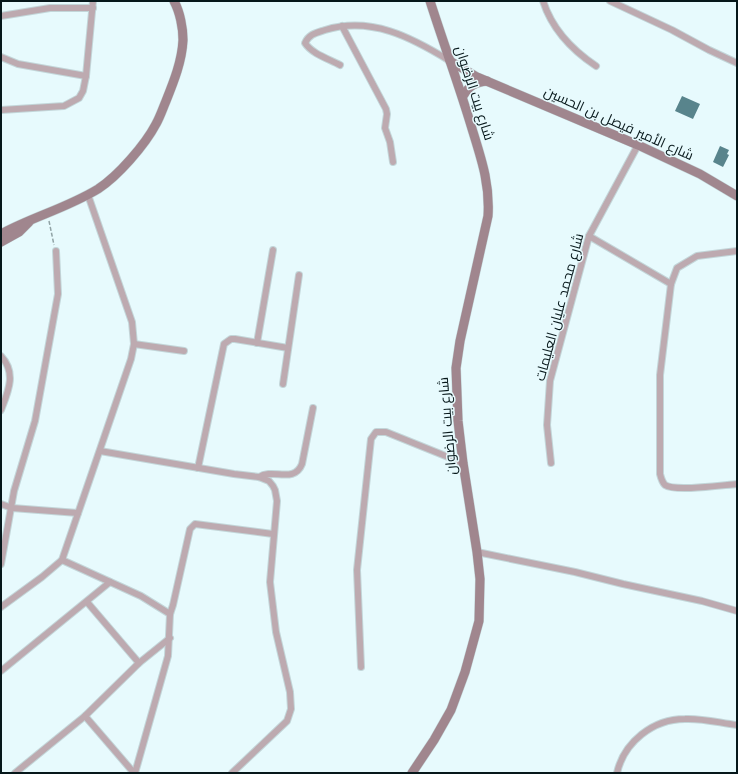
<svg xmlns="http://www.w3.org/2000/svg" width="738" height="774" font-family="'Fira Sans',Cairo,sans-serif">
	<rect width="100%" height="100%" fill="#e7fafd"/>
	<g fill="#58848c">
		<polygon points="682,96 700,104 693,119 675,111"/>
		<polygon points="720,146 729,150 727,154 729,155 723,167 713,162"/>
	</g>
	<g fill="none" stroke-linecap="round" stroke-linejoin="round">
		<g stroke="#c3d6d9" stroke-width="8">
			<g id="street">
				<path d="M543 1C552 29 572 50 596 66"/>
				<polyline points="610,1 672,30 709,50 737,63"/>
				<polyline points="1,16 50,8 93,8"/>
				<polyline points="342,26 386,109 387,114 385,128 390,142 393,162"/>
				<polyline points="1,57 18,64 86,76"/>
				<path d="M340 65C329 59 312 54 305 43 309 34 316 33 325 30 371 16 411 37 450 61"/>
				<polyline points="1,110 64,106 79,98 83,91 86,76 93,1"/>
				<polyline points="589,236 671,284"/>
				<path d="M737 251 697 256 677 268 671 284 660 375V474C661 478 662 482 665 485 675 492 723 485 737 484"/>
				<polyline points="257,343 273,250"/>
				<polyline points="134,344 184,351"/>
				<path d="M1 356C17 373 8 392 1 410"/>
				<polyline points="283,384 299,275"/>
				<polyline points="100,451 234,474 259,477 269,481 273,486 275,490 277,501 270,582 276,632 290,692 291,709 287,721 232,773"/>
				<polyline points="551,463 547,425 550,381 589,236 638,145"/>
				<polyline points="198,468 224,344 231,339 235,339 288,348"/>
				<path d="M259 477C273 468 294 484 302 464L313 408"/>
				<polyline points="1,504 12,508 78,513"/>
				<polyline points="477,552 575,572 623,584 702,601 737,611"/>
				<polyline points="62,560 141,596 170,614"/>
				<polyline points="1,564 14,491 35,421 58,294 56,251"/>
				<polyline points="87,602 139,663"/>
				<polyline points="1,607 42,577 62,560 131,359 134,344 132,322 88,195"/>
				<polyline points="361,667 357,570 371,439 376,432 386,432 463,463"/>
				<polyline points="1,671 110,582"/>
				<polyline points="85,716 134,773"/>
				<polyline points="15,773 85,716 139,663 170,638"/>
				<polyline points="135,773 168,656 170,614 173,605 190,529 195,524 273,534"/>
				<path d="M617 773C624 742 653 719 685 719 702 718 720 723 737 725"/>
			</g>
		</g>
		<g stroke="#c3d6d9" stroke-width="10">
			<g id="secondary">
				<polyline points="450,61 477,77 638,145 700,174 737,196"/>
				<path d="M463 96C469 86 475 82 487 81"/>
				<path d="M1 234C32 217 67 208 98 189 118 176 145 145 156 124 160 117 163 108 166 101 174 81 182 61 183 40 183 28 180 12 174 1"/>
				<polyline points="1,242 19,232 29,222"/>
				<path d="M412 773 434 740 451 710 465 672 479 621 480 579 477 552 463 463 458 421 456 368 460 341 488 216C490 185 482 161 473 132 460 88 444 45 430 1"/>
			</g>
		</g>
		<polyline stroke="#91a3a6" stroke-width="1.5" stroke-dasharray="4 2" stroke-linecap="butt" points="49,221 54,245"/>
		<use href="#street" stroke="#bdaab0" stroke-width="6"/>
		<use href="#secondary" stroke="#a0868e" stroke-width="9"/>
	</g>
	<g text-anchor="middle" stroke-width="3" stroke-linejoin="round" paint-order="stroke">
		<g font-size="14" fill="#06171a" stroke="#e7fafd">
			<text transform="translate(475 93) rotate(72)" y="5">شارع بيت الرضوان</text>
			<text transform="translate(619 123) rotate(24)" y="5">شارع الأمير فيصل بن الحسين</text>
			<text transform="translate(559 307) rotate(-75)" y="5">شارع محمد عليان العليمات</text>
			<text transform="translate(447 426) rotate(-95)" y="5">شارع بيت الرضوان</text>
		</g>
	</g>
	<rect width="738" height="774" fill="none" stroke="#06171a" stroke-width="4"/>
</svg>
